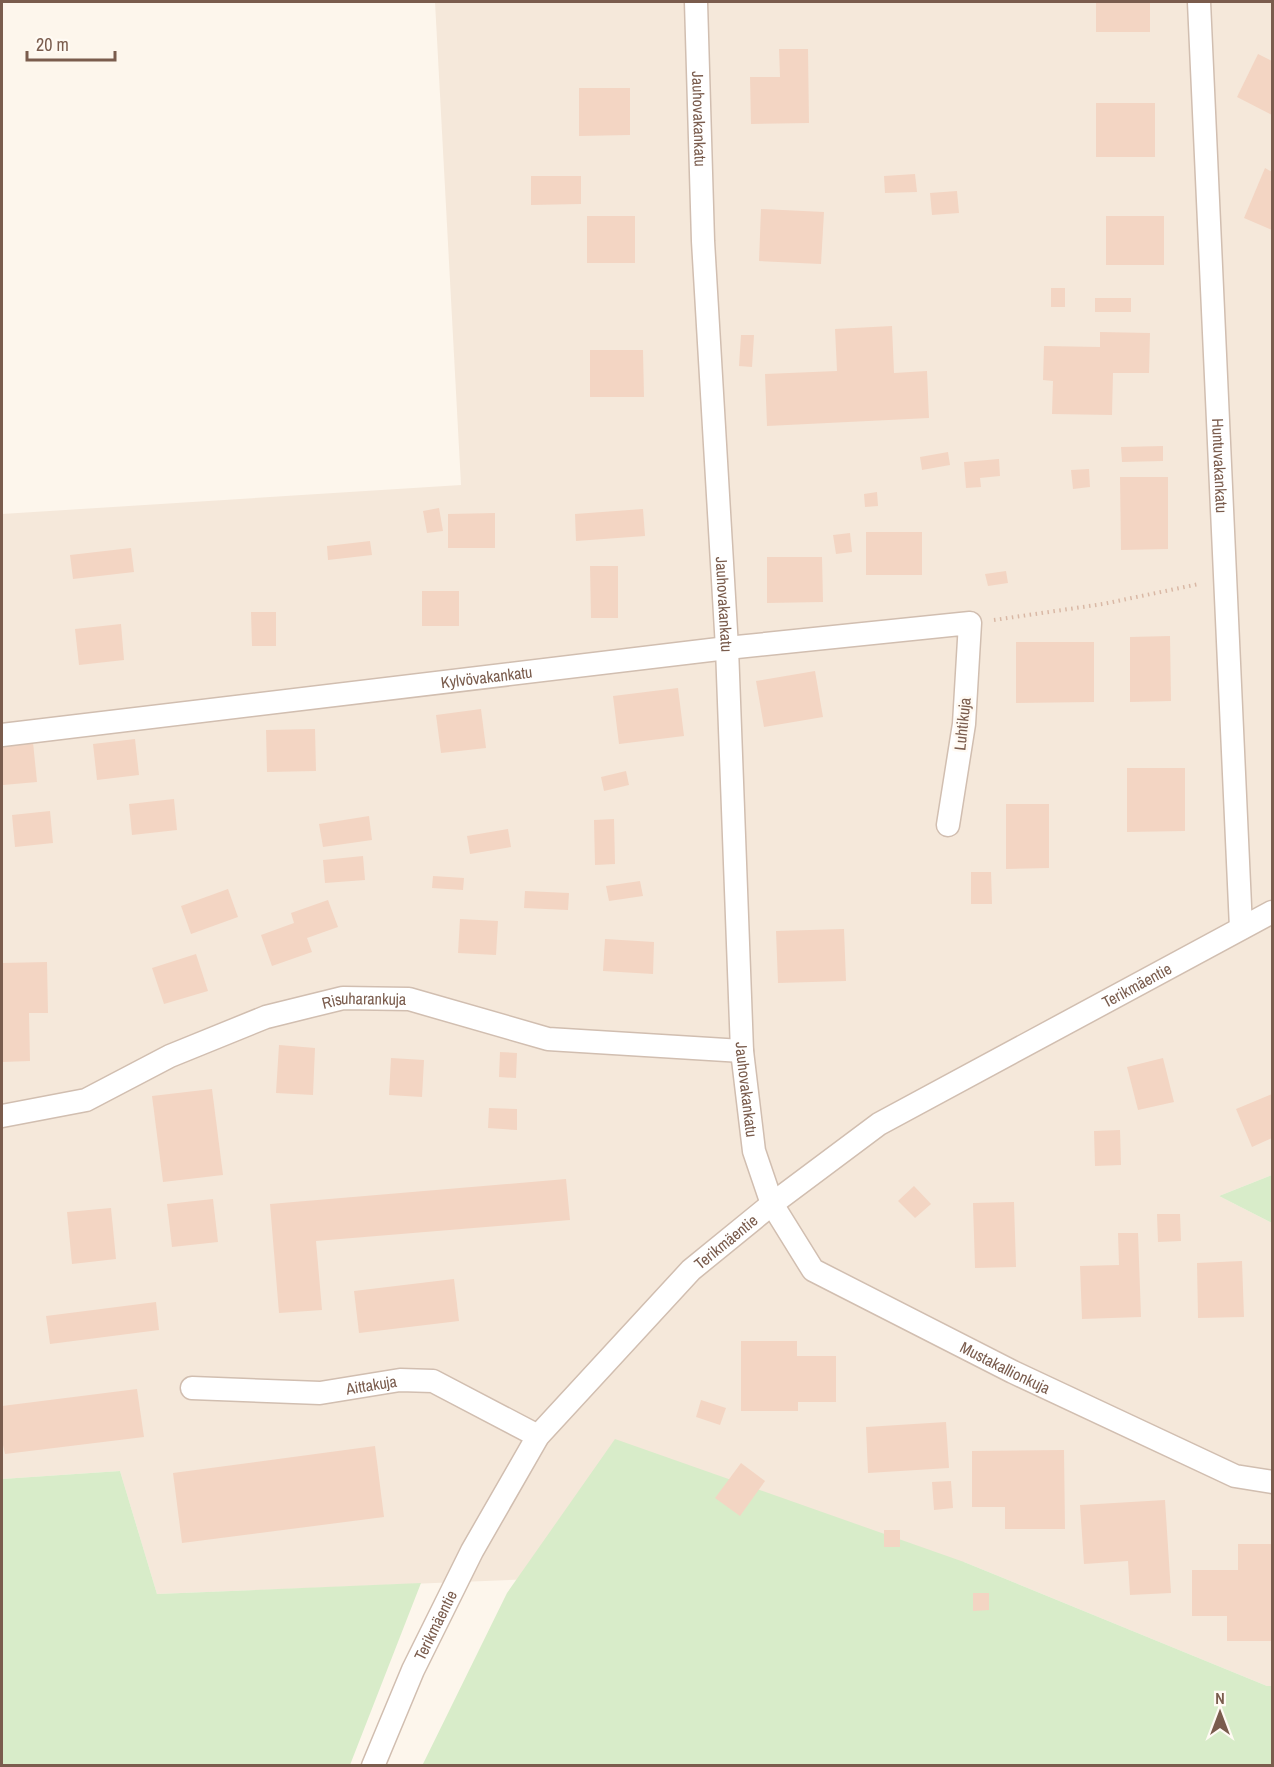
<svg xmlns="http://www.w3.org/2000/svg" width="1274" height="1767" font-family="'Archivo Narrow',sans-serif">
	<rect width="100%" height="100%" fill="#fdf6ec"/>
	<polygon fill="#f5e8da" points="435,2 1272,2 1272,1175 1219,1196 1272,1223 1272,1686 1267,1686 964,1562 157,1594 120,1471 2,1479 2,514 461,485"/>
	<g fill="#d8ecc9">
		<polygon points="1272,1175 1272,1223 1219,1196"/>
		<polygon points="615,1439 964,1562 1267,1686 1272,1686 1272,1765 422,1766 507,1593"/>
		<polygon points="120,1471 157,1594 421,1583 350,1765 2,1765 2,1479"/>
	</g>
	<g fill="#f3d5c3">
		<rect x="1096" y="2" width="54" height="30"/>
		<polygon points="779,49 808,49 809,123 751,124 750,77 780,77"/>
		<polygon points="1258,54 1272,61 1272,115 1237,97"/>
		<polygon points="579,88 630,88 630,135 579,136"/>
		<rect x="1096" y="103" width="59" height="54"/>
		<polygon points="1265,168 1272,172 1272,230 1244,218"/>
		<polygon points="915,174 917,192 885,193 884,176"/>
		<polygon points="531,176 581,176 581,204 531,205"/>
		<polygon points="957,191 959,213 932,215 930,193"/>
		<polygon points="761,209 824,212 821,264 759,261"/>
		<rect x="587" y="216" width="48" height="47"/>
		<rect x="1106" y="216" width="58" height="49"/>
		<rect x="1051" y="288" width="14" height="19"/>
		<rect x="1095" y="298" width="36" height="14"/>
		<polygon points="892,326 894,373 927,371 929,418 767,426 765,374 837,371 835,329"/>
		<polygon points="1100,332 1150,333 1149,373 1113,373 1112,415 1052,414 1053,381 1043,380 1044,346 1100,347"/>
		<polygon points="741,335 754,335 752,367 739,366"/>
		<polygon points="590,350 643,350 644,397 590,397"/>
		<polygon points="1163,446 1163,461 1122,462 1121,447"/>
		<polygon points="948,452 950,465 922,470 920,457"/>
		<polygon points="999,459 1000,476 980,478 981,487 966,488 964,462"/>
		<polygon points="1089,469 1090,487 1073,489 1071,470"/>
		<polygon points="1120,477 1168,477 1168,549 1121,550"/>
		<polygon points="877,492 878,506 865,507 864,494"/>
		<polygon points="439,508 443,531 427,533 423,511"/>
		<polygon points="643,509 645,536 576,541 575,514"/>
		<polygon points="495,513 495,548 448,548 448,514"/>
		<rect x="866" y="532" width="56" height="43"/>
		<polygon points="850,533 852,552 836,554 833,535"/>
		<polygon points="370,541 372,555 328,560 327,546"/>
		<polygon points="131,548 134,572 73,579 70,555"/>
		<polygon points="767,557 822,557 823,602 767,603"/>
		<polygon points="590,566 618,566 618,618 591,618"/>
		<polygon points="1006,571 1008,583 988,586 985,574"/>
		<rect x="422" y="591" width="37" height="35"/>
		<polygon points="251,612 276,612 276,646 252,646"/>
		<polygon points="121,624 124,660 79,665 75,629"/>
		<polygon points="1170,636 1171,701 1130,702 1130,637"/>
		<polygon points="1016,642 1094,642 1094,702 1016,703"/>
		<polygon points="815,671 823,717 764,727 756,681"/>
		<polygon points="678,688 684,736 619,744 613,696"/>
		<polygon points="481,709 486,748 441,753 436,715"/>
		<polygon points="315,729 316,771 267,772 266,730"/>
		<polygon points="135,739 139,775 97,780 93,744"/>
		<polygon points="33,742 37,782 3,785 2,745"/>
		<polygon points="1127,768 1185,768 1185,831 1127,832"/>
		<polygon points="626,771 629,785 604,791 601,777"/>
		<polygon points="174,799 177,830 132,835 129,804"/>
		<polygon points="1006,804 1049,804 1049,868 1006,869"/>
		<polygon points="50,811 53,843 15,847 12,815"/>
		<polygon points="369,816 372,840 323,847 319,824"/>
		<polygon points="614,819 615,864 595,865 594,820"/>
		<polygon points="508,829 511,847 470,854 467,836"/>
		<polygon points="363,856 365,880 325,883 323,860"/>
		<polygon points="971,872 991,872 992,904 971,904"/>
		<polygon points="433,876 464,878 463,890 432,888"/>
		<polygon points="640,881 643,896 609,901 606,886"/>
		<polygon points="228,889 238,917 191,934 181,906"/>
		<polygon points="525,891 569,893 568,910 524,908"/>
		<polygon points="328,900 338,927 307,938 312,952 272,966 261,935 294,923 291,913"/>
		<polygon points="460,919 498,921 496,955 458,953"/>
		<polygon points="844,929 846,981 778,983 776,931"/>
		<polygon points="605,939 654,942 653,974 603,971"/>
		<polygon points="196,954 208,991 164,1004 152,968"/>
		<polygon points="47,962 48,1013 29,1013 30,1061 2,1062 2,963"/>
		<polygon points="279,1045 315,1048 313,1095 276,1093"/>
		<polygon points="500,1052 517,1053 516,1078 499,1077"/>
		<polygon points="391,1058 424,1060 422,1097 389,1095"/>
		<polygon points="1163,1058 1174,1102 1138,1110 1127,1067"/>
		<polygon points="212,1089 223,1175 163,1182 152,1096"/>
		<polygon points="1272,1094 1272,1138 1252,1147 1236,1109"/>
		<polygon points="489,1108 517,1109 517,1130 488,1128"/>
		<polygon points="1120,1130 1121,1165 1095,1166 1094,1131"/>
		<polygon points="566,1179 570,1220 316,1241 322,1310 279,1313 270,1204"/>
		<polygon points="914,1186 931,1204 915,1218 898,1201"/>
		<polygon points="213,1199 218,1242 172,1247 167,1204"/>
		<polygon points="1014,1202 1016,1267 975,1268 973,1203"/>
		<polygon points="111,1208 116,1259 72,1264 67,1212"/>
		<polygon points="1157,1214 1180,1214 1181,1241 1158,1242"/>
		<polygon points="1118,1233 1138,1233 1141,1317 1082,1319 1080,1266 1119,1265"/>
		<polygon points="1242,1261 1244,1317 1198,1318 1197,1263"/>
		<polygon points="454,1279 459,1321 359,1333 354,1291"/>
		<polygon points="156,1302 159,1330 50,1344 46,1316"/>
		<polygon points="741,1341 797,1341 797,1356 836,1356 836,1402 798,1402 798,1411 741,1411"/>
		<polygon points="137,1389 144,1437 5,1454 3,1445 2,1445 2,1406"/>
		<polygon points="701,1400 726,1408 720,1425 696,1417"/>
		<polygon points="946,1422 949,1468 868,1473 866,1427"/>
		<polygon points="375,1446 384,1517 182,1543 173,1473"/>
		<polygon points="1064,1450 1065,1529 1005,1529 1005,1507 972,1507 972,1451"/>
		<polygon points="741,1463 765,1481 740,1516 715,1498"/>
		<polygon points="951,1481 953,1508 934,1510 932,1482"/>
		<polygon points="1165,1500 1171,1593 1130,1595 1128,1561 1084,1564 1080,1505"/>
		<rect x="884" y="1530" width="16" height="17"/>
		<polygon points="1238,1544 1272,1544 1272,1641 1227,1641 1227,1616 1192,1616 1192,1570 1238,1570"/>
		<polygon points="973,1593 989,1593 989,1610 973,1611"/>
	</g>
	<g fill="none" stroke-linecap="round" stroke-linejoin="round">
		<g stroke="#d1beb0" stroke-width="25">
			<g id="minor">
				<path id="s1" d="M696 2 703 241 727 648 742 1051 754 1151 772 1204 813 1270 1013 1372 1235 1476 1272 1482"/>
				<path id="s2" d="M1199 2 1241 928"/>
				<path id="s3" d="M2 735 727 648 970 623 964 724 948 825"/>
				<path id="s4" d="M2 1116 86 1100 170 1056 266 1017 343 998 409 999 548 1039 742 1051"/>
				<path id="s5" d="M192 1388 320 1393 400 1380 433 1381 538 1436"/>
				<path id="s6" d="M373 1766 413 1670 472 1551 538 1436 691 1270 772 1204 879 1124 1272 912"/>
			</g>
		</g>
		<polyline stroke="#d9b8a5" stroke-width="4" stroke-dasharray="1.5 4.5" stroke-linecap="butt" points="994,620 1103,604 1199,584"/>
		<use href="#minor" stroke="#fff" stroke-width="22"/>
	</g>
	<g text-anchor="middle" stroke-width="5" stroke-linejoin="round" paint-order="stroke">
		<g font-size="16" fill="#7a5c4d" stroke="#fffaf3">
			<text dy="6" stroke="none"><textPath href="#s1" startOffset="117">Jauhovakankatu</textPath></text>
			<text dy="6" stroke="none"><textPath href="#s2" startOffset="464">Huntuvakankatu</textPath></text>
			<text dy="6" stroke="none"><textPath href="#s1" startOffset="603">Jauhovakankatu</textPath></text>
			<text dy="6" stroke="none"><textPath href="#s3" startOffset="488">Kylvövakankatu</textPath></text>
			<text transform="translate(962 724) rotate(-84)" y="6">Luhtikuja</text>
			<text dy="6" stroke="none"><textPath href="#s6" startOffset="1126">Terikmäentie</textPath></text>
			<text dy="6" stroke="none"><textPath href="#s4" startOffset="384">Risuharankuja</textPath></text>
			<text dy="6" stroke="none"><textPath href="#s1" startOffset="1089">Jauhovakankatu</textPath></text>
			<text dy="6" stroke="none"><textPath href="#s6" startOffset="640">Terikmäentie</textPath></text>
			<text dy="6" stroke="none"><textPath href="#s1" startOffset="1500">Mustakallionkuja</textPath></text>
			<text dy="6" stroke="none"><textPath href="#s5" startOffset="180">Aittakuja</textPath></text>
			<text dy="6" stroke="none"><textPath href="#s6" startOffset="154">Terikmäentie</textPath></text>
		</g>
	</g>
	<rect width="1274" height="1767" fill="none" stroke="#7a5c4d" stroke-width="6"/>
	<g transform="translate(1220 1713)" stroke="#fffaf3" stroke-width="4.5" paint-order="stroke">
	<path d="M0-4.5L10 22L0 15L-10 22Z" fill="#7a5c4d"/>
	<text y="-9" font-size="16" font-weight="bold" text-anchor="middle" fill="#7a5c4d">N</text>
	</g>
	<path d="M27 51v9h88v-9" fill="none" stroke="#7a5c4d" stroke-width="3"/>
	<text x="36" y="51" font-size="18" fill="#7a5c4d" stroke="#fffaf3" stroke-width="4.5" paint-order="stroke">20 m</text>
</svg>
